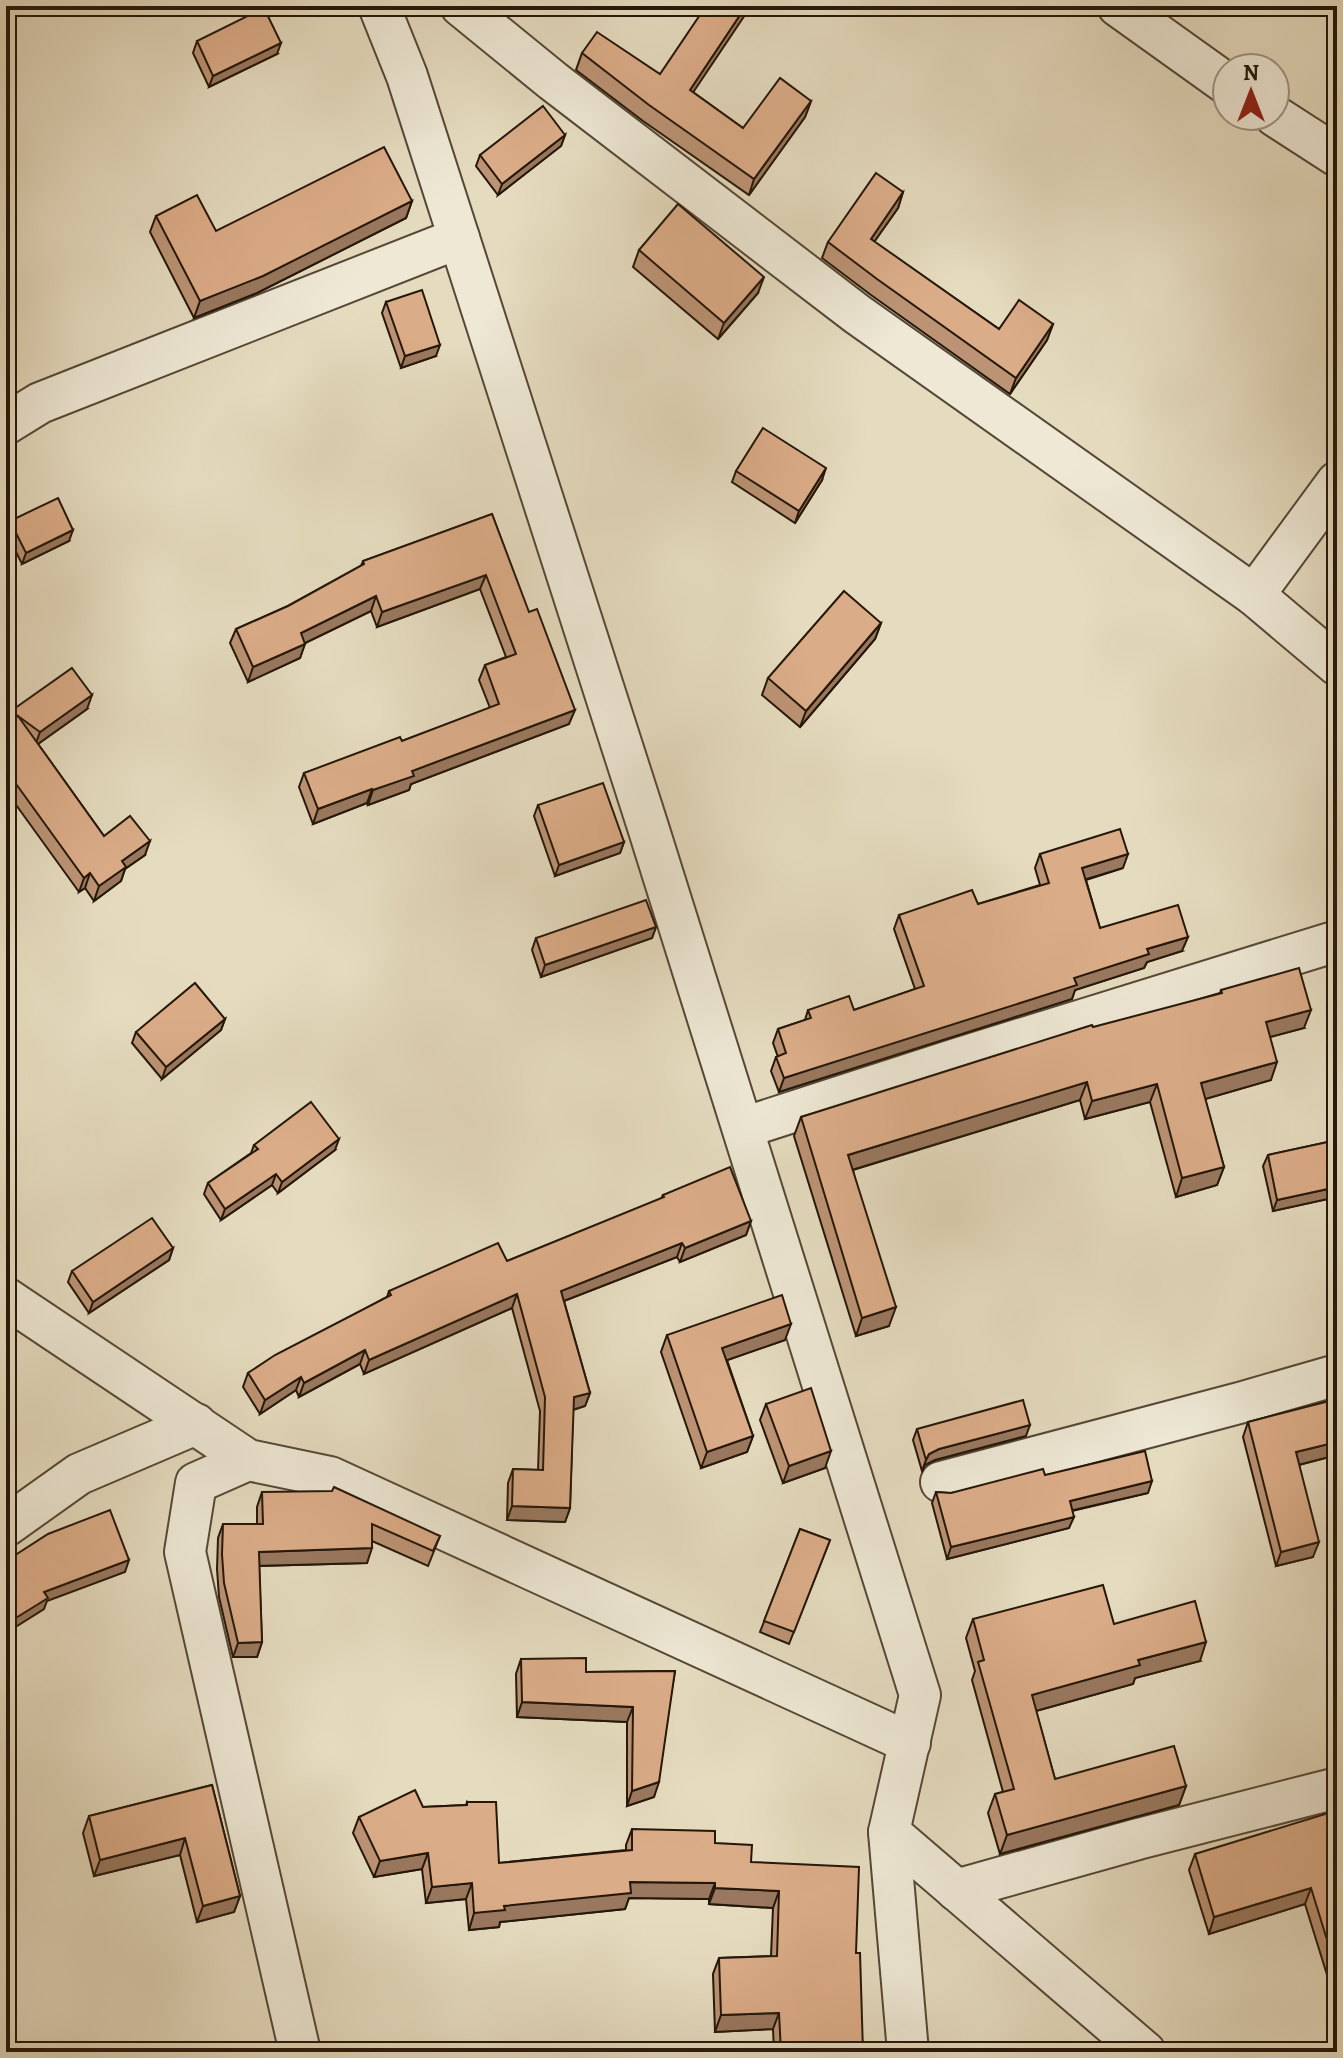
<svg xmlns="http://www.w3.org/2000/svg" width="1343" height="2058" font-family="Alegreya,serif">
	<rect width="100%" height="100%" fill="#e5dbbf"/>
	<filter id="stains"><feTurbulence type="fractalNoise" baseFrequency=".0025" numOctaves="4"/><feColorMatrix values="0 0 0 0 .2 0 0 0 0 .09 0 0 0 0 .02 0 0 0 .5 -.17"/></filter>
	<radialGradient id="worn" r=".72"><stop offset=".6" stop-color="#630" stop-opacity="0"/><stop offset="1" stop-color="#630" stop-opacity=".3"/></radialGradient>
	<g fill="none" stroke-linecap="round" stroke-linejoin="round">
		<g stroke="#554836" stroke-width="44">
			<g id="street">
				<polyline points="379,6 407,76 648,827 920,1695 889,1832 908,2052"/>
				<polyline points="461,6 553,81 857,314 1254,595 1337,482"/>
				<polyline points="1118,6 1227,84"/>
				<polyline points="1275,116 1337,156"/>
				<polyline points="6,424 40,403 459,238"/>
				<polyline points="1254,595 1337,665"/>
				<polyline points="743,1128 956,1059 1337,941"/>
				<polyline points="6,1298 248,1460 330,1477 910,1743"/>
				<polyline points="248,1460 196,1483 185,1552 300,2052"/>
				<polyline points="941,1482 1243,1402 1337,1375"/>
				<polyline points="6,1526 79,1474 196,1424"/>
				<polyline points="889,1832 1145,2052"/>
				<polyline points="956,1890 1138,1839 1337,1788"/>
			</g>
		</g>
		<use href="#street" stroke="#eee8d5" stroke-width="40"/>
	</g>
	<g fill="#bc9475" stroke="#251709" stroke-width="2">
		<polygon points="197,41 277,54 209,87 193,53"/>
		<polygon points="582,53 660,74 693,92 743,128 811,101 805,117 749,195 643,121 576,70"/>
		<polygon points="565,135 561,146 498,195 476,166 480,155"/>
		<polygon points="903,192 898,208 874,242 999,329 1053,324 1047,340 1010,394 871,295 822,258 828,242"/>
		<polygon points="412,201 406,218 257,293 194,318 150,232 156,216 216,231"/>
		<polygon points="639,250 758,293 718,339 633,267"/>
		<polygon points="386,302 436,356 401,368 382,313"/>
		<polygon points="736,471 822,480 795,523 732,482"/>
		<polygon points="492,514 569,724 411,784 409,790 368,805 367,803 313,824 299,787 304,773 402,741 490,708 479,680 485,665 506,657 480,589 377,627 371,611 305,643 300,658 248,682 230,643 236,629 288,606 361,566 363,561"/>
		<polygon points="10,521 69,541 22,564 6,532"/>
		<polygon points="881,623 875,639 800,727 762,695 768,678"/>
		<polygon points="87,709 38,744 104,836 145,855 125,869 121,881 94,901 85,888 79,892 6,791 6,724 11,711"/>
		<polygon points="538,805 624,842 620,853 555,876 534,816"/>
		<polygon points="1040,854 1123,868 1086,880 1100,928 1182,951 1147,962 1144,968 1075,990 1072,999 779,1092 771,1071 776,1057 778,1057 773,1043 778,1029 805,1020 808,1010 854,1010 915,989 894,929 899,915 978,904 1040,885 1035,868"/>
		<polygon points="656,927 652,938 541,977 532,950 536,938"/>
		<polygon points="1221,990 1304,1028 1270,1037 1271,1080 1205,1099 1224,1167 1217,1185 1176,1197 1150,1102 1085,1119 1080,1100 853,1170 889,1326 856,1336 794,1136 801,1117 1220,993"/>
		<polygon points="225,1019 221,1030 162,1079 132,1043 136,1032"/>
		<polygon points="1337,1140 1337,1197 1273,1211 1263,1166 1268,1155"/>
		<polygon points="254,1145 335,1150 278,1193 272,1185 221,1220 204,1194 208,1183 251,1153"/>
		<polygon points="663,1195 751,1221 746,1235 680,1262 677,1257 564,1301 590,1393 585,1406 573,1410 570,1508 565,1522 507,1520 508,1483 513,1469 538,1470 540,1411 512,1308 364,1374 360,1364 299,1397 296,1390 260,1414 243,1387 248,1373 387,1297 389,1291 507,1261 661,1199"/>
		<polygon points="173,1248 169,1260 89,1313 68,1282 72,1271"/>
		<polygon points="667,1335 785,1340 727,1360 753,1436 747,1452 701,1468 661,1352"/>
		<polygon points="1337,1399 1337,1455 1299,1465 1313,1557 1276,1566 1243,1437 1248,1422"/>
		<polygon points="766,1404 825,1468 783,1483 760,1420"/>
		<polygon points="917,1429 1026,1436 935,1460 925,1465 922,1471 913,1440"/>
		<polygon points="1045,1475 1148,1493 1072,1511 1069,1528 947,1559 932,1503 936,1492 951,1493"/>
		<polygon points="262,1492 440,1536 428,1566 372,1541 367,1563 259,1566 262,1642 257,1657 233,1657 219,1597 217,1569 218,1538 223,1524 257,1524 257,1507"/>
		<polygon points="800,1529 830,1540 789,1644 760,1632"/>
		<polygon points="973,1619 1114,1624 1200,1661 1135,1678 1133,1684 1036,1711 1055,1779 1186,1786 1179,1805 1000,1854 988,1813 995,1794 1003,1792 972,1680 975,1671 966,1638"/>
		<polygon points="521,1659 586,1672 675,1671 654,1797 627,1806 627,1722 517,1717 516,1674"/>
		<polygon points="212,1785 240,1896 234,1912 197,1922 180,1855 94,1876 83,1833 89,1816"/>
		<polygon points="467,1802 499,1863 626,1850 626,1845 632,1829 715,1843 751,1862 856,1953 863,2052 774,2052 773,2029 715,2032 713,1974 719,1958 771,1956 773,1908 709,1904 709,1899 629,1898 625,1909 500,1922 499,1927 469,1930 466,1899 426,1903 422,1869 374,1877 353,1833 359,1817 423,1807 466,1805"/>
		<polygon points="1337,1817 1337,2007 1305,1904 1209,1934 1189,1870 1195,1854"/>
	</g>
	<g fill="#99785f" stroke="#251709" stroke-width="2">
		<polygon points="746,6 751,6 684,106 690,90"/>
		<polygon points="281,43 277,54 209,87 213,76"/>
		<polygon points="811,101 805,117 749,195 754,179"/>
		<polygon points="565,135 561,146 498,195 502,184"/>
		<polygon points="903,192 898,208 865,255 871,239"/>
		<polygon points="412,201 406,218 257,293 194,318 200,301"/>
		<polygon points="764,277 758,293 718,339 724,323"/>
		<polygon points="1053,324 1047,340 1010,394 1016,378"/>
		<polygon points="440,345 436,356 401,368 405,356"/>
		<polygon points="826,468 822,480 795,523 799,511"/>
		<polygon points="73,530 69,541 22,564 26,553"/>
		<polygon points="486,575 480,589 377,627 382,612"/>
		<polygon points="376,596 371,611 295,648 301,633"/>
		<polygon points="881,623 875,639 800,727 806,711"/>
		<polygon points="305,644 300,658 248,682 253,667"/>
		<polygon points="92,695 87,709 35,746 40,732"/>
		<polygon points="575,710 569,724 411,784 409,790 368,805 373,790 412,771"/>
		<polygon points="372,789 367,803 313,824 318,809"/>
		<polygon points="150,841 145,855 125,869 121,881 94,901 99,886 122,861"/>
		<polygon points="624,842 620,853 555,876 559,865"/>
		<polygon points="1128,854 1123,868 1077,882 1082,868"/>
		<polygon points="90,873 85,888 79,892 84,878"/>
		<polygon points="656,927 652,938 541,977 545,965"/>
		<polygon points="1188,937 1182,951 1147,962 1144,968 1075,990 1072,999 779,1092 784,1078 1074,978 1147,949"/>
		<polygon points="1311,1010 1304,1028 1259,1040 1266,1022"/>
		<polygon points="225,1019 221,1030 162,1079 166,1067"/>
		<polygon points="1277,1062 1271,1080 1195,1102 1201,1083"/>
		<polygon points="1087,1082 1080,1100 842,1173 848,1155"/>
		<polygon points="1157,1084 1150,1102 1085,1119 1092,1101"/>
		<polygon points="339,1139 335,1150 278,1193 282,1182"/>
		<polygon points="1224,1167 1217,1185 1176,1197 1182,1178"/>
		<polygon points="276,1174 272,1185 221,1220 225,1209"/>
		<polygon points="1337,1187 1337,1197 1273,1211 1277,1200"/>
		<polygon points="751,1221 746,1235 680,1262 685,1248"/>
		<polygon points="682,1243 677,1257 556,1304 561,1291"/>
		<polygon points="173,1248 169,1260 89,1313 93,1302"/>
		<polygon points="517,1294 512,1308 364,1374 369,1360"/>
		<polygon points="896,1307 889,1326 856,1336 862,1318"/>
		<polygon points="791,1324 785,1340 716,1364 722,1348"/>
		<polygon points="365,1350 360,1364 299,1397 304,1383"/>
		<polygon points="301,1377 296,1390 260,1414 265,1400"/>
		<polygon points="590,1393 585,1406 569,1411 574,1397"/>
		<polygon points="1030,1425 1026,1436 935,1460 925,1465 922,1471 926,1460 929,1454 939,1449"/>
		<polygon points="753,1436 747,1452 701,1468 707,1452"/>
		<polygon points="1337,1442 1337,1455 1290,1467 1296,1452"/>
		<polygon points="831,1451 825,1468 783,1483 789,1466"/>
		<polygon points="1152,1481 1148,1493 1065,1512 1070,1501"/>
		<polygon points="512,1506 570,1508 565,1522 507,1520"/>
		<polygon points="1074,1517 1069,1528 947,1559 951,1547"/>
		<polygon points="1319,1542 1313,1557 1276,1566 1281,1552"/>
		<polygon points="372,1548 367,1563 253,1566 259,1552"/>
		<polygon points="129,1560 125,1572 47,1601 44,1609 6,1633 6,1624 44,1592"/>
		<polygon points="262,1642 257,1657 233,1657 238,1643"/>
		<polygon points="1206,1642 1200,1661 1135,1678 1133,1684 1025,1714 1032,1695 1138,1660"/>
		<polygon points="522,1702 633,1707 627,1722 517,1717"/>
		<polygon points="659,1782 654,1797 627,1806 632,1791"/>
		<polygon points="1186,1786 1179,1805 1000,1854 1007,1835"/>
		<polygon points="185,1838 180,1855 94,1876 100,1860"/>
		<polygon points="428,1853 422,1869 374,1877 380,1861"/>
		<polygon points="630,1882 715,1883 709,1899 629,1898 625,1909 500,1922 499,1927 469,1930 474,1913 504,1906"/>
		<polygon points="472,1883 466,1899 426,1903 432,1887"/>
		<polygon points="715,1888 779,1891 773,1908 709,1904"/>
		<polygon points="1311,1888 1305,1904 1209,1934 1214,1917"/>
		<polygon points="240,1896 234,1912 197,1922 203,1906"/>
		<polygon points="779,2013 773,2029 715,2032 721,2015"/>
	</g>
	<g fill="#dbac88" stroke="#251709" stroke-width="2">
		<polygon points="706,6 746,6 690,90 743,128 780,78 811,101 754,179 649,105 582,53 597,32 660,74"/>
		<polygon points="264,8 281,43 213,76 197,41"/>
		<polygon points="543,106 565,135 502,184 480,155"/>
		<polygon points="384,147 412,201 263,276 200,301 156,216 197,195 216,231"/>
		<polygon points="876,173 903,192 871,239 999,329 1019,300 1053,324 1016,378 877,279 828,242"/>
		<polygon points="678,204 764,277 724,323 639,250"/>
		<polygon points="422,290 440,345 405,356 386,302"/>
		<polygon points="763,428 826,468 799,511 736,471"/>
		<polygon points="58,498 73,530 26,553 10,521"/>
		<polygon points="492,514 529,612 537,609 575,710 412,771 414,776 373,790 372,789 318,809 304,773 400,737 402,741 499,704 485,665 516,654 486,575 382,612 376,596 301,633 305,644 253,667 236,629 288,606 364,564 363,561"/>
		<polygon points="844,591 881,623 806,711 768,678"/>
		<polygon points="72,668 92,695 40,732 18,716 104,836 130,816 150,841 122,861 126,867 99,886 90,873 84,878 6,770 6,724 18,716 11,711"/>
		<polygon points="603,783 624,842 559,865 538,805"/>
		<polygon points="1120,829 1128,854 1082,868 1100,928 1178,905 1188,937 1147,949 1149,954 1074,978 1077,985 784,1078 776,1057 786,1053 778,1029 811,1018 808,1010 849,996 854,1010 924,986 899,915 972,890 978,904 1049,883 1040,854"/>
		<polygon points="646,900 656,927 545,965 536,938"/>
		<polygon points="1299,968 1311,1010 1266,1022 1277,1062 1201,1083 1224,1167 1182,1178 1157,1084 1092,1101 1087,1082 848,1155 896,1307 862,1318 801,1117 1092,1025 1093,1027 1222,993 1221,990"/>
		<polygon points="195,983 225,1019 166,1067 136,1032"/>
		<polygon points="311,1102 339,1139 282,1182 276,1174 225,1209 208,1183 258,1149 254,1145"/>
		<polygon points="1337,1140 1337,1187 1277,1200 1268,1155"/>
		<polygon points="730,1167 751,1221 685,1248 682,1243 561,1291 590,1393 574,1397 570,1508 512,1506 513,1469 543,1470 545,1397 517,1294 369,1360 365,1350 304,1383 301,1377 265,1400 248,1373 275,1355 391,1295 389,1291 498,1243 507,1261 664,1197 663,1195"/>
		<polygon points="152,1218 173,1248 93,1302 72,1271"/>
		<polygon points="782,1295 791,1324 722,1348 753,1436 707,1452 667,1335"/>
		<polygon points="811,1388 831,1451 789,1466 766,1404"/>
		<polygon points="1337,1399 1337,1442 1296,1452 1319,1542 1281,1552 1248,1422"/>
		<polygon points="1023,1400 1030,1425 939,1449 929,1454 926,1460 917,1429"/>
		<polygon points="1145,1451 1152,1481 1070,1501 1074,1517 951,1547 936,1492 951,1493 1043,1469 1045,1475"/>
		<polygon points="334,1487 440,1536 433,1551 372,1524 372,1548 259,1552 262,1642 238,1643 224,1583 222,1554 223,1524 263,1524 262,1492 332,1491"/>
		<polygon points="110,1510 129,1560 44,1592 48,1598 6,1624 6,1561 48,1534"/>
		<polygon points="800,1529 830,1540 794,1632 764,1621"/>
		<polygon points="1103,1585 1114,1624 1195,1601 1206,1642 1138,1660 1140,1665 1032,1695 1055,1779 1174,1746 1186,1786 1007,1835 995,1794 1014,1789 978,1662 984,1660 973,1619"/>
		<polygon points="586,1658 586,1672 675,1671 659,1782 632,1791 633,1707 522,1702 521,1659"/>
		<polygon points="212,1785 240,1896 203,1906 185,1838 100,1860 89,1816"/>
		<polygon points="415,1790 423,1807 467,1805 467,1802 496,1802 499,1863 632,1850 632,1829 715,1831 715,1843 752,1845 751,1862 859,1867 856,1953 860,1953 863,2052 781,2052 779,2013 721,2015 719,1958 777,1956 779,1891 715,1888 715,1883 630,1882 631,1893 504,1906 505,1910 474,1913 472,1883 432,1887 428,1853 380,1861 359,1817"/>
		<polygon points="1335,1811 1337,1817 1337,1972 1311,1888 1214,1917 1195,1854"/>
	</g>
	<rect width="1343" height="2058" fill="none" stroke="#e5dbbf" stroke-width="32"/>
	<rect x="8" y="8" width="1327" height="2042" fill="none" stroke="#251709" stroke-width="4"/>
	<rect x="16" y="16" width="1311" height="2026" fill="none" stroke="#251709" stroke-width="2"/>
	<g transform="translate(1251 92)"><circle r="38" fill="#eee8d5" stroke="#9e9483" stroke-width="2"/>
	<path d="M0-6L14 30L0 20L-14 30Z" fill="#8f2418"/>
	<text y="-12" font-size="22" font-weight="bold" text-anchor="middle" fill="#251709">N</text>
	</g>
	<rect width="100%" height="100%" filter="url(#stains)"/>
	<rect width="100%" height="100%" fill="url(#worn)"/>
</svg>
